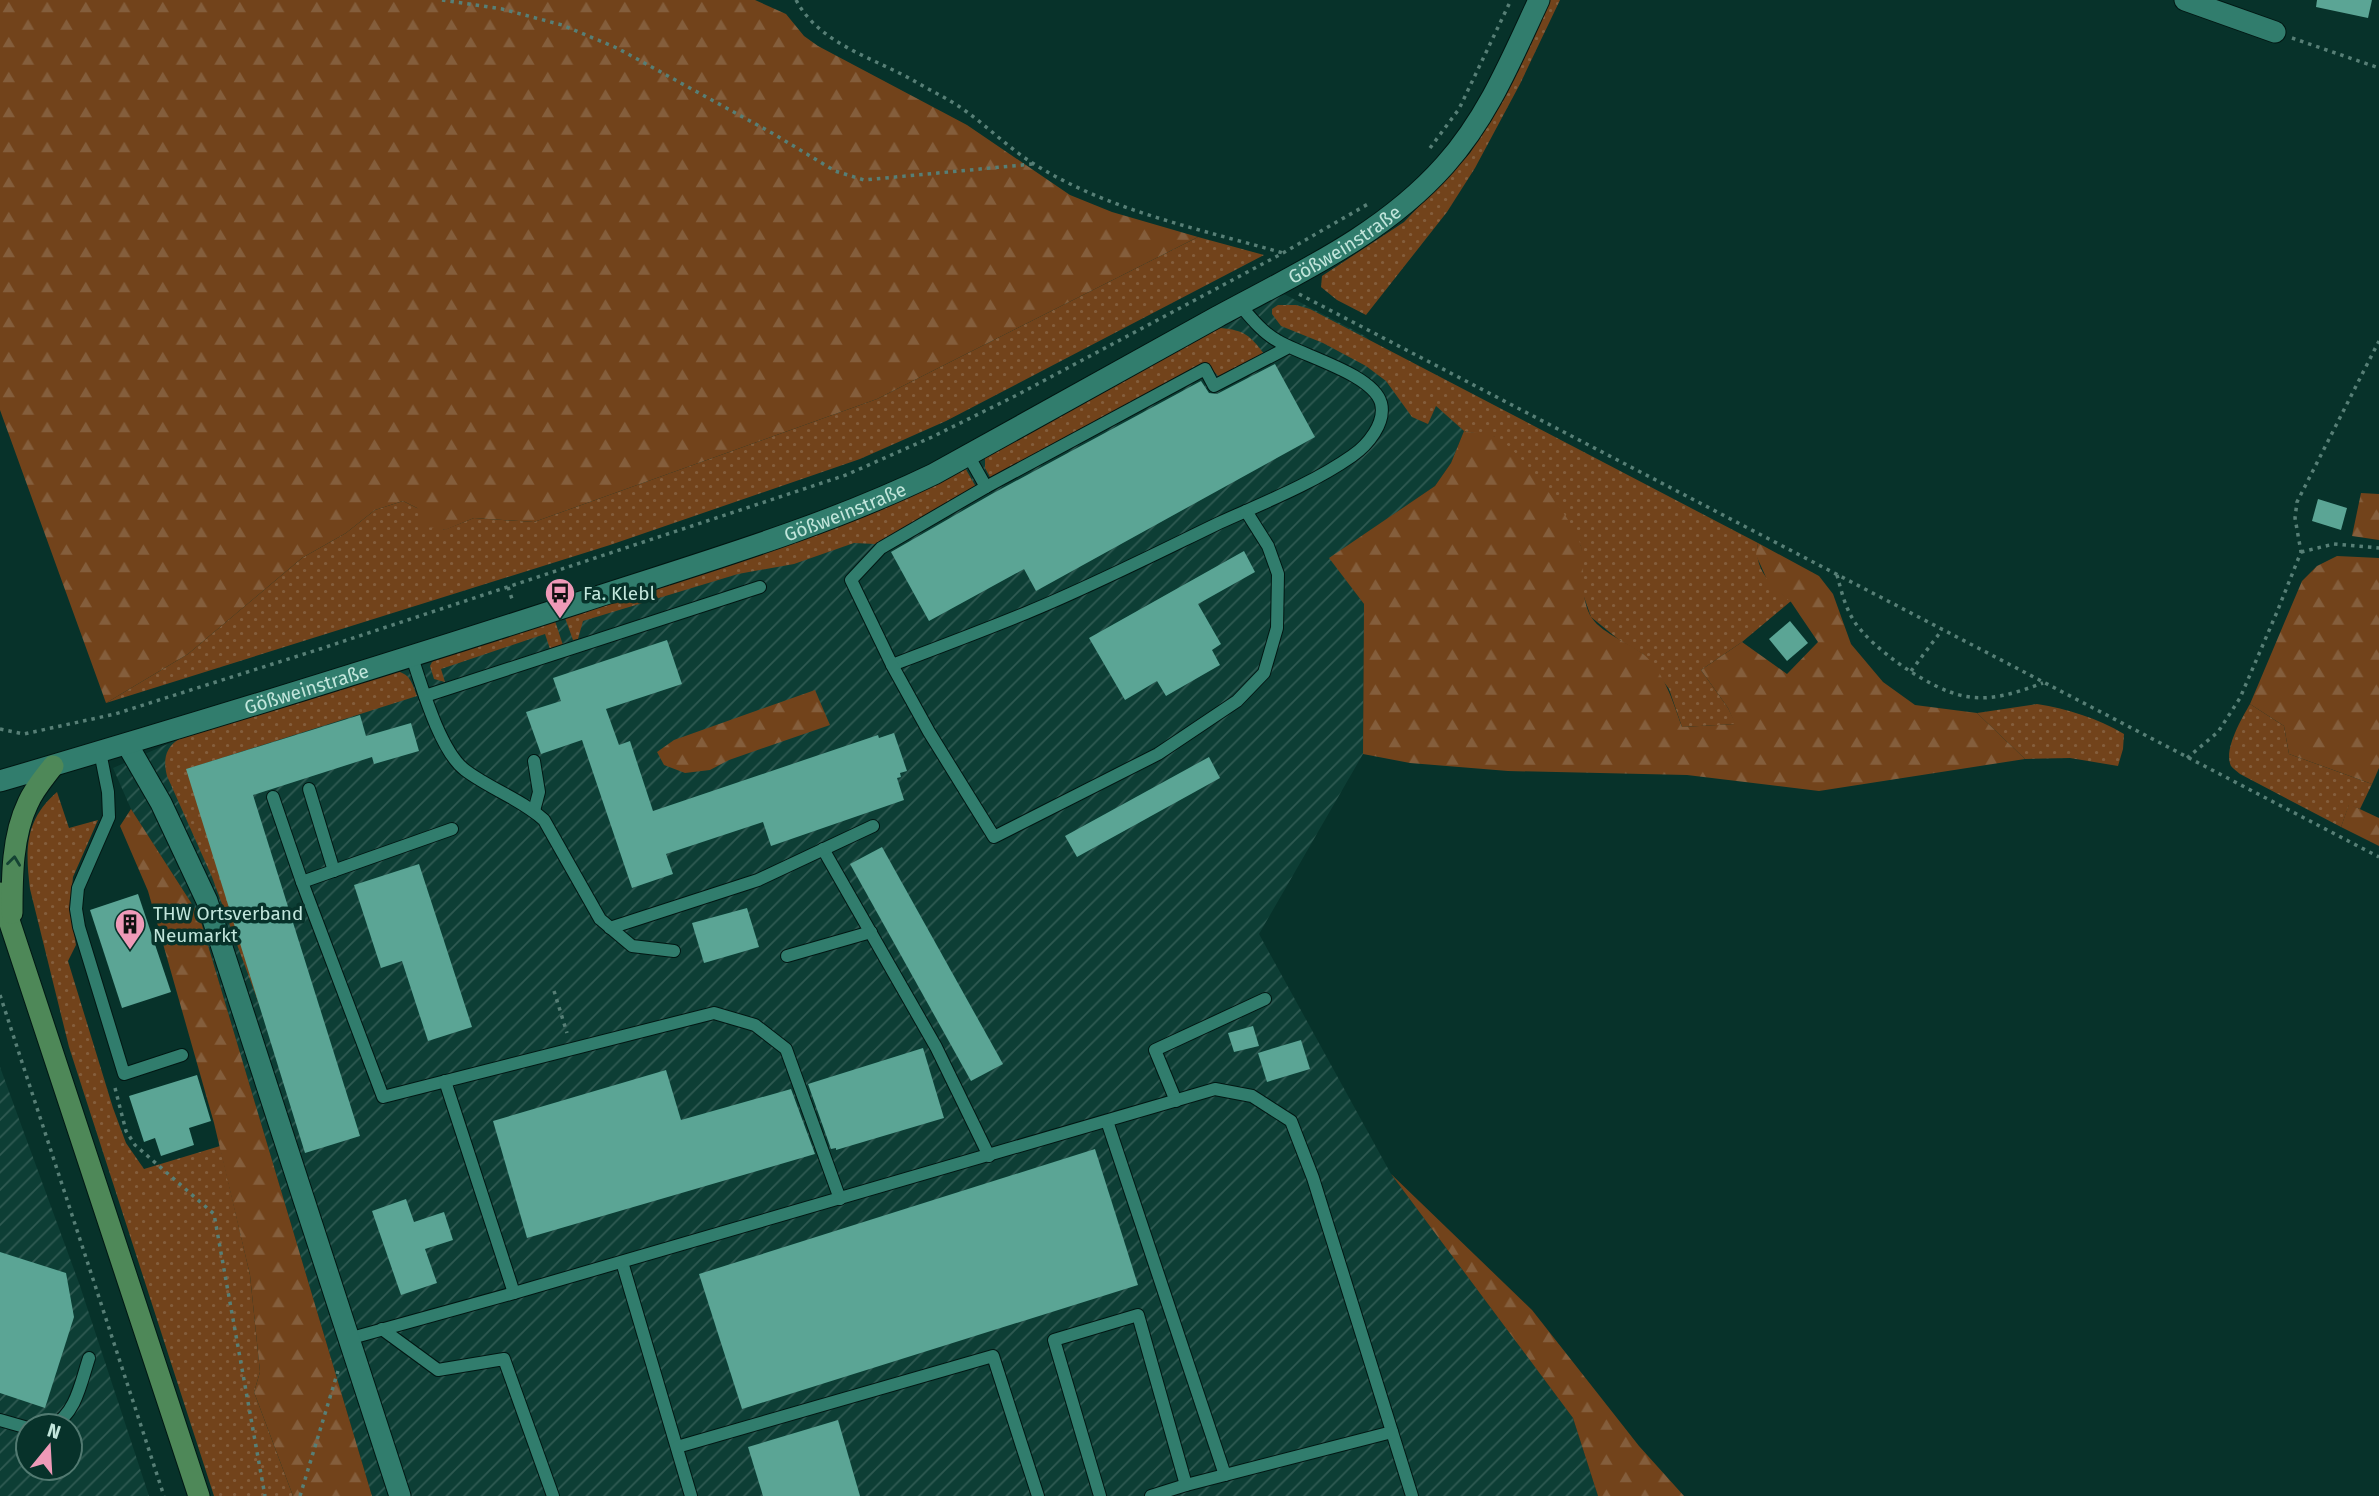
<svg xmlns="http://www.w3.org/2000/svg" width="2379" height="1496" font-family="'Fira Sans',sans-serif">
	<defs>
		<pattern id="industrial-furrows" width="10" height="10" patternUnits="userSpaceOnUse" patternTransform="scale(1.75)"><rect width="10" height="10" fill="#0d3e35"/><path d="M-1 1l2-2M0 10L10 0M9 11l2-2" fill="none" stroke="#2f5a52"/></pattern>
		<pattern id="grass-dots" width="8" height="8" patternUnits="userSpaceOnUse" patternTransform="scale(1.75)"><rect width="8" height="8" fill="#72431b"/><path d="M2 2h.1M6 6h.1" fill="none" stroke="#845e3c" stroke-width="1.8" stroke-linecap="round"/></pattern>
		<pattern id="forest-firs" width="22" height="20" patternUnits="userSpaceOnUse" patternTransform="scale(1.75)"><rect width="22" height="20" fill="#72431b"/><path d="M5 1l3.5 6h-7zM16 11l3.5 6h-7z" fill="#845e3c"/></pattern>
	</defs>
	<rect width="100%" height="100%" fill="#07322a"/>
	<g fill="url(#industrial-furrows)" fill-rule="evenodd">
		<polygon points="1280,292 1365,336 1464,431 1451,463 1435,486 1330,558 1364,604 1363,754 1259,934 1391,1174 1573,1418 1598,1496 372,1496 199,915 131,809 113,768 179,739 784,543"/>
		<path d="M0 1067 80 1286 149 1496H0ZM28 1426H70V1468H28Z"/>
	</g>
	<g fill="url(#grass-dots)">
		<polygon points="1549,0 1560,0 1520,84 1475,168 1447,212 1366,315 1337,300 1321,287 1322,276 1404,222 1470,153 1488,123"/>
		<polygon points="1198,237 1264,255 946,421 860,459 610,545 106,703 188,654 302,558 346,533 375,510 403,501 417,508 444,530 474,518 534,522 877,399"/>
		<path d="M1278 305H1296L1310 309 1758 543C1753 570 1772 586 1791 601L1742 642 1701 670 1728 708 1736 724 1682 727 1669 689 1643 654 1618 639 1591 617 1583 594 1581 546 1495 437 1464 431 1436 406 1428 424 1412 417 1386 381 1366 366 1323 343 1281 326 1272 314V309Z"/>
		<path d="M1221 328C1244 330 1251 336 1264 354L1220 378 1206 363 991 479 985 468V455L1209 331Z"/>
		<polygon points="964,466 976,487 875,544 854,543 794,564 738,574 583,621 578,639 573,640 564,615"/>
		<polygon points="554,618 563,645 550,649 545,634 441,669 445,682 434,679 430,666 432,662 437,658"/>
		<path d="M395 671C410 673 412 683 417 696L187 769 262 1012 212 877 167 776C163 760 165 748 179 739Z"/>
		<path d="M2037 704C2068 709 2097 718 2124 734L2123 749 2118 766 2070 758 2025 759 1977 713Z"/>
		<path d="M2250 704 2284 726 2289 754 2372 784 2360 809 2349 805 2341 827 2240 774C2237 771 2233 769 2231 766 2223 750 2242 718 2250 704Z"/>
		<path d="M57 792 69 828 98 820 73 877 70 908 76 945 68 961 113 1108 126 1143 144 1169 220 1146 250 1275 260 1372 254 1392 293 1496H214L69 1047 30 889C25 848 25 820 57 792Z"/>
	</g>
	<g fill="url(#forest-firs)">
		<polygon points="0,0 755,0 786,14 804,36 818,46 967,125 1070,195 1112,212 1198,237 877,399 534,522 474,518 445,530 422,526 417,508 403,501 375,510 346,533 302,558 188,654 106,703 0,410"/>
		<path d="M1464 431C1474 433 1487 433 1496 437 1518 448 1575 522 1581 546 1586 569 1579 593 1590 615 1599 632 1627 642 1642 653 1664 671 1673 702 1682 727L1735 724 1728 708 1701 670 1742 642 1787 674 1818 642 1791 602 1769 584 1756 555 1758 543 1819 576 1833 594 1851 644 1883 682 1915 705 1977 713 2025 759 1819 791 1687 775 1508 771 1410 763 1363 754 1364 604 1329 558 1435 486 1451 463Z"/>
		<polygon points="2361,493 2379,494 2379,540 2352,536"/>
		<polygon points="2337,556 2379,558 2379,768 2372,784 2289,754 2284,726 2250,704 2302,581 2317,566"/>
		<polygon points="815,690 830,725 729,760 710,770 685,773 664,765 657,752 674,740"/>
		<polygon points="2349,804 2379,818 2379,846 2341,827"/>
		<polygon points="131,809 199,915 372,1496 293,1496 254,1392 260,1372 250,1275 214,1123 148,891 120,826"/>
		<polygon points="1391,1174 1532,1310 1639,1446 1684,1496 1598,1496 1573,1418"/>
	</g>
	<g fill="#5ba595">
		<polygon points="2317,0 2372,0 2368,18 2316,7"/>
		<polygon points="1275,364 1315,437 1036,591 1024,569 929,621 891,552 990,495 1201,381 1209,393 1217,394"/>
		<polygon points="2318,499 2347,508 2341,530 2312,521"/>
		<polygon points="1244,551 1255,572 1198,604 1221,644 1212,650 1220,665 1166,696 1157,681 1125,700 1089,638"/>
		<polygon points="1790,621 1808,643 1787,661 1769,639"/>
		<polygon points="667,640 682,684 606,709 619,745 630,741 653,811 878,735 879,738 894,733 907,771 900,773 901,777 897,778 904,800 771,846 763,822 666,854 673,874 632,888 582,740 541,754 526,712 561,701 553,678"/>
		<polygon points="360,715 366,736 411,723 419,751 374,764 372,757 253,795 360,1136 305,1153 186,769"/>
		<polygon points="1209,757 1220,778 1077,857 1065,836"/>
		<polygon points="882,847 1003,1064 971,1081 850,864"/>
		<polygon points="419,864 472,1027 428,1041 402,961 381,968 354,885"/>
		<polygon points="138,894 171,992 122,1008 90,910"/>
		<polygon points="747,908 759,947 704,963 692,923"/>
		<polygon points="1253,1026 1259,1046 1234,1052 1228,1033"/>
		<polygon points="1301,1040 1310,1069 1267,1082 1258,1053"/>
		<polygon points="923,1048 944,1118 836,1150 836,1148 831,1149 808,1084"/>
		<polygon points="666,1070 681,1120 791,1089 815,1154 527,1238 493,1121"/>
		<polygon points="197,1075 211,1121 189,1128 194,1145 161,1156 155,1138 144,1142 129,1096"/>
		<polygon points="1095,1149 1138,1285 742,1409 699,1274"/>
		<polygon points="406,1199 414,1222 444,1212 453,1240 425,1249 437,1283 401,1295 372,1211"/>
		<polygon points="0,1252 66,1273 74,1317 45,1408 0,1393"/>
		<polygon points="838,1420 860,1496 763,1496 748,1447"/>
	</g>
	<g fill="none" stroke-linecap="round" stroke-linejoin="round">
		<g stroke="#021713" stroke-width="14">
			<g id="lane">
				<path d="M1240 305C1251 318 1263 333 1278 341 1303 356 1373 374 1381 403 1386 423 1368 445 1352 456 1312 484 1263 503 1219 523 1155 554 1092 586 1026 613 982 631 937 648 892 665L851 580 881 548 986 487 1205 369 1214 386 1289 347"/>
				<polyline points="968,455 986,487"/>
				<path d="M412 657C422 687 440 751 465 770 490 789 521 799 544 820L600 919 632 946 674 951"/>
				<polyline points="892,665 929,732 994,837 1158,754 1237,701 1264,673 1277,628 1278,574 1268,546 1246,511"/>
				<polyline points="425,696 760,587"/>
				<polyline points="100,752 108,792 109,817 78,888 76,909 79,927 124,1074 182,1055"/>
				<polyline points="534,761 539,792 534,811"/>
				<polyline points="309,789 334,871"/>
				<polyline points="273,797 302,882"/>
				<polyline points="452,829 302,882 383,1097 714,1013 755,1025 786,1049 840,1199"/>
				<polyline points="823,849 936,1047 989,1156"/>
				<polyline points="610,928 758,880 873,826"/>
				<polyline points="787,956 871,932"/>
				<polyline points="445,1081 514,1293"/>
				<polyline points="1176,1101 1155,1050 1265,999"/>
				<polyline points="1107,1121 1225,1475"/>
				<polyline points="622,1262 691,1496"/>
				<polyline points="382,1329 438,1370 504,1359 553,1496"/>
				<polyline points="348,1339 514,1293 1215,1089 1252,1096 1291,1121 1313,1178 1412,1496"/>
				<polyline points="0,1420 28,1428"/>
				<path d="M52 1426C76 1414 81 1382 89 1358"/>
				<polyline points="677,1447 993,1356 1038,1496"/>
				<polyline points="1100,1496 1054,1340 1138,1315 1186,1485"/>
				<polyline points="1151,1496 1186,1485 1392,1432"/>
			</g>
		</g>
		<g stroke="#021713" stroke-width="23">
			<g id="street">
				<polyline points="2185,0 2275,32"/>
				<polyline points="127,744 161,803 207,901 400,1496"/>
				<path id="s1" d="M0 781C195 724 389 664 581 602 700 563 822 528 934 474 1029 422 1123 369 1217 317 1298 273 1383 235 1445 165 1488 117 1512 58 1539 0"/>
			</g>
		</g>
		<g stroke="#021713" stroke-width="23">
			<g id="secondary">
				<polyline points="0,893 199,1496"/>
				<path d="M12 913C12 877 12 836 28 803 34 789 44 778 53 766"/>
			</g>
		</g>
		<g stroke="#577f76" stroke-width="3.5" stroke-dasharray="3.5 5" stroke-linecap="butt">
			<polyline points="442,0 502,9 562,25 617,48 772,133 835,171 864,180 1033,164"/>
			<path d="M796 0C820 45 875 58 916 82 933 92 951 100 967 112 989 128 1010 149 1034 164 1109 211 1200 229 1283 253"/>
			<polyline points="2292,38 2379,68"/>
			<polyline points="1430,148 1459,109 1511,0"/>
			<polyline points="1299,294 2379,857"/>
			<polyline points="2301,552 2334,544 2379,548"/>
			<path d="M1837 575C1841 590 1845 607 1854 621 1872 649 1931 690 1964 696 1991 702 2018 692 2043 683"/>
			<polyline points="508,587 513,602"/>
			<polyline points="1911,671 1942,630"/>
			<polyline points="0,729 24,734 115,714 320,649 846,475 932,437 1017,395 1283,253 1368,204"/>
			<polyline points="2187,758 2218,732 2240,698 2277,612 2301,552 2295,518 2297,502 2379,341"/>
			<polyline points="554,991 567,1033"/>
			<polyline points="0,995 164,1496"/>
			<polyline points="115,1088 126,1131 135,1145 214,1214 265,1496"/>
			<polyline points="300,1496 338,1371"/>
		</g>
		<use href="#lane" stroke="#317d6d" stroke-width="12"/>
		<use href="#street" stroke="#317d6d" stroke-width="21"/>
		<use href="#secondary" stroke="#4e8858" stroke-width="21"/>
	</g>
	<defs><path id="oneway-chevron" d="M-2-3.5L2.5 0L-2 3.5" fill="none" stroke-width="1.6" stroke-linecap="round" stroke-linejoin="round" transform="scale(1.75)"/></defs>
	<use stroke="#154333" href="#oneway-chevron" transform="translate(14 861) rotate(-83)"/>
	<defs>
		<g id="bus-pin" transform="scale(1.575)"><path d="M0 17L-7.5 6A9.5 9.5 0 1 1 7.5 6Z" fill="#ef9ab8" stroke="#07322a"/><path d="M-5-6H5V4H4V6H2V4H-2V6H-4V4H-5ZM-3.5-4V0h7V-4ZM-3.5 1.2v1.5H-2V1.2ZM2 1.2v1.5H3.5V1.2Z" fill="#111"/></g>
		<g id="building-pin" transform="scale(1.575)"><path d="M0 17L-7.5 6A9.5 9.5 0 1 1 7.5 6Z" fill="#ef9ab8" stroke="#07322a"/><path d="M-4-6H4V6H1V3H-1V6H-4ZM-2.5-4.3h1.7v1.8h-1.7ZM.8-4.3h1.7v1.8H.8ZM-2.5-1h1.7V.8h-1.7ZM.8-1h1.7V.8H.8Z" fill="#111"/></g>
	</defs>
	<g fill-rule="evenodd">
		<use href="#bus-pin" x="560" y="593"/>
		<use href="#building-pin" x="130" y="924"/>
	</g>
	<g text-anchor="middle" stroke-width="7" stroke-linejoin="round" paint-order="stroke">
		<g font-size="19" fill="#c2e6dc" stroke="#07322a">
			<text dy="7" stroke="none"><textPath href="#s1" startOffset="1454">Gößweinstraße</textPath></text>
			<text dy="7" stroke="none"><textPath href="#s1" startOffset="887">Gößweinstraße</textPath></text>
			<text dy="7" stroke="none"><textPath href="#s1" startOffset="320">Gößweinstraße</textPath></text>
		</g>
		<g font-size="19" fill="#c2e6dc" stroke="#07322a" text-anchor="start">
			<text x="583" y="600">Fa. Klebl</text>
			<text x="153" y="920">THW Ortsverband<tspan x="153" dy="22">Neumarkt</tspan></text>
		</g>
	</g>
	<g transform="translate(49 1447) rotate(18)"><circle r="33" fill="#07322a" stroke="#527a71" stroke-width="2"/>
	<path d="M0-5L12 26L0 18L-12 26Z" fill="#ef9ab8"/>
	<text y="-10" font-size="19" font-weight="bold" text-anchor="middle" fill="#c2e6dc">N</text>
	</g>
</svg>
